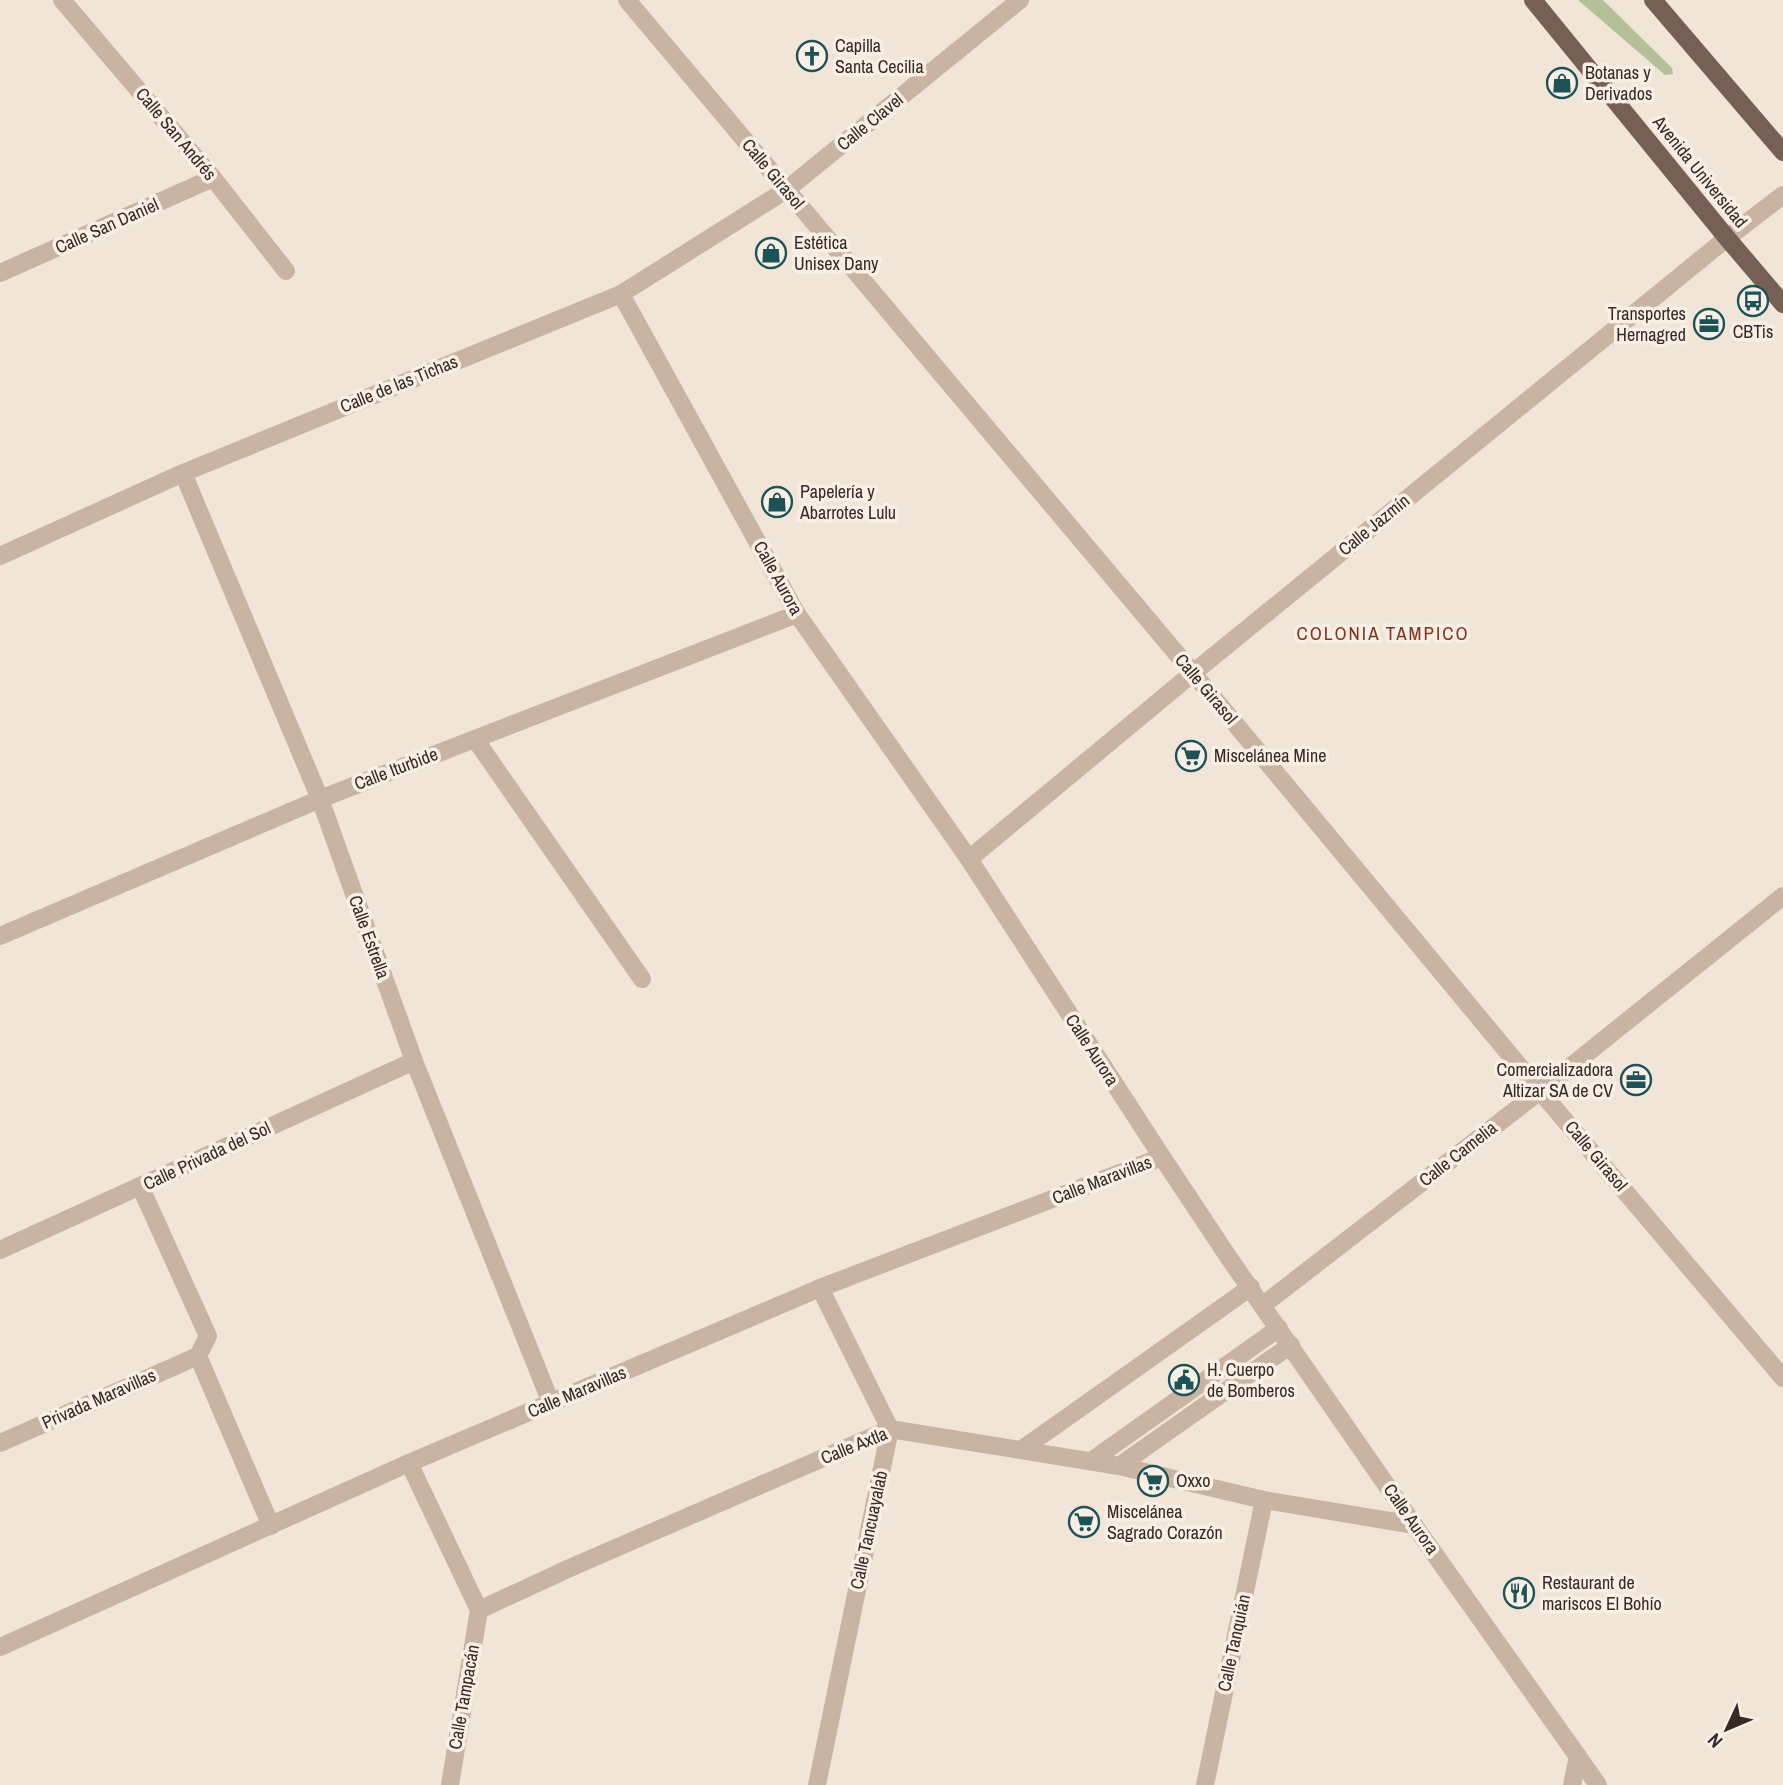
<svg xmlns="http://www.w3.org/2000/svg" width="1783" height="1785" font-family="'Archivo Narrow',sans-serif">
	<rect width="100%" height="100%" fill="#f1e5d8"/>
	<polygon fill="#b4c098" points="1578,0 1603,0 1672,68 1673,74 1665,75"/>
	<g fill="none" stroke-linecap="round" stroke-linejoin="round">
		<g stroke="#c9b4a4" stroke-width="18">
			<polyline points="1021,1450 1251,1287"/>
			<polyline points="1091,1461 1279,1328"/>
			<polyline points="1119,1466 1291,1345"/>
		</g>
		<g stroke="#c9b4a4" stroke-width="18">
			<polyline points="62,0 213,178 286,271"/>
			<polyline points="627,0 1193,673 1540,1091 1783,1378"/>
			<polyline points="0,273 213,178"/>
			<polyline points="621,294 797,614 969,859 1162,1157 1229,1258 1414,1525 1598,1785"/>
			<polyline points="183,473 320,799 414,1061 551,1403"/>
			<polyline points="0,556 183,473 621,294 786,190 1020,0"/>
			<polyline points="475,739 642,979"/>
			<polyline points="969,859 1193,673 1727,238 1783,195"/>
			<polyline points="0,936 320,799 797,614"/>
			<polyline points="140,1186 208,1336 198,1356 271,1526"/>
			<polyline points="0,1250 414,1061"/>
			<polyline points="1263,1305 1540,1091 1783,896"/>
			<polyline points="0,1443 198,1356"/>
			<polyline points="409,1463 479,1610"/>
			<polyline points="479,1610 572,1567 890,1429 1119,1466 1264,1500 1414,1525"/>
			<polyline points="0,1647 409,1463 820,1288 1162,1157"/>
			<polyline points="450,1785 479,1610"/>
			<polyline points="817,1785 890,1429 820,1288"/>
			<polyline points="1205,1785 1264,1500"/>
			<polyline points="1572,1785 1578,1756"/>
		</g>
		<g stroke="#766056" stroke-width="18">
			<polyline points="1533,0 1727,238 1783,304"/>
			<polyline points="1653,0 1783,152"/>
		</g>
	</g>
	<defs>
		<g id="church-ring" transform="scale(1.575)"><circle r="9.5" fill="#f9efe4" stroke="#1b5356" stroke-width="1.5"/><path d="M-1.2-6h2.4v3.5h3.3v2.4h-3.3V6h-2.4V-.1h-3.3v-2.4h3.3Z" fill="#1b5356"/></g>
		<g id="shop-ring" transform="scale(1.575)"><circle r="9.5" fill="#f9efe4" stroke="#1b5356" stroke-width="1.5"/><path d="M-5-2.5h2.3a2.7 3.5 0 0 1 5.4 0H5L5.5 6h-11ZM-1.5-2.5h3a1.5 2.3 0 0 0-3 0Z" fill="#1b5356"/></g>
		<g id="bus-ring" transform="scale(1.575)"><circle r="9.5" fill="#f9efe4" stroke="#1b5356" stroke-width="1.5"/><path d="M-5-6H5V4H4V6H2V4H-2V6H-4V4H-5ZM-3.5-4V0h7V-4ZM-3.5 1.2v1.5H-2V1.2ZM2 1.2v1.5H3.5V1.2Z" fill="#1b5356"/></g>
		<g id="office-ring" transform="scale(1.575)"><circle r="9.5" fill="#f9efe4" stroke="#1b5356" stroke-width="1.5"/><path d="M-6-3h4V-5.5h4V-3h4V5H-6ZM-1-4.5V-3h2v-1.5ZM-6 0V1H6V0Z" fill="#1b5356"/></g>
		<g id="supermarket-ring" transform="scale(1.575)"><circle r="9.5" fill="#f9efe4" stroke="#1b5356" stroke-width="1.5"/><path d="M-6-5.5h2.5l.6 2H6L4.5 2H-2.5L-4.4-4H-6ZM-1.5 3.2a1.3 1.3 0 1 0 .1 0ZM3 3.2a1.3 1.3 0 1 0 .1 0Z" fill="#1b5356"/></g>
		<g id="civic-ring" transform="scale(1.575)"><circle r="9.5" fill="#f9efe4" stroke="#1b5356" stroke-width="1.5"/><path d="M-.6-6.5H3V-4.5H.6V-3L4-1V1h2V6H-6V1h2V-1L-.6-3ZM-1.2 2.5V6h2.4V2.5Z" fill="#1b5356"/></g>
		<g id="restaurant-ring" transform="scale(1.575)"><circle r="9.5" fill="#f9efe4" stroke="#1b5356" stroke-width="1.5"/><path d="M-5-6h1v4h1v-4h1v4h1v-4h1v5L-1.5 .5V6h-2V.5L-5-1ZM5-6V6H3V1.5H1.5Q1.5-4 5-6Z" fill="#1b5356"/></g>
	</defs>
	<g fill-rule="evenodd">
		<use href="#church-ring" x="812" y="56"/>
		<use href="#shop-ring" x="1562" y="83"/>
		<use href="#shop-ring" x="771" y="253"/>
		<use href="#bus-ring" x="1753" y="301"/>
		<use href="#office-ring" x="1709" y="324"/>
		<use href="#shop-ring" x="777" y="502"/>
		<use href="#supermarket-ring" x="1191" y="756"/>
		<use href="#office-ring" x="1636" y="1080"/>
		<use href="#civic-ring" x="1184" y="1380"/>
		<use href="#supermarket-ring" x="1153" y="1481"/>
		<use href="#supermarket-ring" x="1084" y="1522"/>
		<use href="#restaurant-ring" x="1519" y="1593"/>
	</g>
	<g text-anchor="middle" stroke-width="7" stroke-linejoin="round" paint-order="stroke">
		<g font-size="18" fill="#342a26" stroke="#f9efe4" text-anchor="start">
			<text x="835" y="52">Capilla<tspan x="835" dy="21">Santa Cecilia</tspan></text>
			<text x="1585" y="79">Botanas y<tspan x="1585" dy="21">Derivados</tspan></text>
			<text x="794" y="249">Estética<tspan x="794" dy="21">Unisex Dany</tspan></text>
			<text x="1686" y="320" text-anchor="end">Transportes<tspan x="1686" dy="21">Hernagred</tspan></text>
			<text x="1753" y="338" text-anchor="middle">CBTis</text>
			<text x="800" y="498">Papelería y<tspan x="800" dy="21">Abarrotes Lulu</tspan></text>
			<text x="1214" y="762">Miscelánea Mine</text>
			<text x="1613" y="1076" text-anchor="end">Comercializadora<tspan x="1613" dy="21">Altizar SA de CV</tspan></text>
			<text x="1207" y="1376">H. Cuerpo<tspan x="1207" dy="21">de Bomberos</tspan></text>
			<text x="1176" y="1487">Oxxo</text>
			<text x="1107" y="1518">Miscelánea<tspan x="1107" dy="21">Sagrado Corazón</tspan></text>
			<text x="1542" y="1589">Restaurant de<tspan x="1542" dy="21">mariscos El Bohío</tspan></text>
		</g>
		<g font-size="18" fill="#342a26" stroke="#f9efe4">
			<text transform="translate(870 122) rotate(-39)" y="6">Calle Clavel</text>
			<text transform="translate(176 134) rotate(50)" y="6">Calle San Andrés</text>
			<text transform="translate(1700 172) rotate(51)" y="6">Avenida Universidad</text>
			<text transform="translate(773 174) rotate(50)" y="6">Calle Girasol</text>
			<text transform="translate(107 226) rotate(-24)" y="6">Calle San Daniel</text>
			<text transform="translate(399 384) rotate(-22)" y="6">Calle de las Tichas</text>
			<text transform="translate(1374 525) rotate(-39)" y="6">Calle Jazmín</text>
			<text transform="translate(778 578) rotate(61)" y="6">Calle Aurora</text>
			<text transform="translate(1206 689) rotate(50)" y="6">Calle Girasol</text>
			<text transform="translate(396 769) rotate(-21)" y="6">Calle Iturbide</text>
			<text transform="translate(369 937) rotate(70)" y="6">Calle Estrella</text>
			<text transform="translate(1092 1050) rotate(57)" y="6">Calle Aurora</text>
			<text transform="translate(1458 1154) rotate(-38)" y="6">Calle Camelia</text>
			<text transform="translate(207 1156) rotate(-25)" y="6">Calle Privada del Sol</text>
			<text transform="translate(1596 1156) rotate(50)" y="6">Calle Girasol</text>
			<text transform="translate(1102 1180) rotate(-21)" y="6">Calle Maravillas</text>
			<text transform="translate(577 1392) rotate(-23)" y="6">Calle Maravillas</text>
			<text transform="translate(99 1399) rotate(-24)" y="6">Privada Maravillas</text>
			<text transform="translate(854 1446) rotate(-22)" y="6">Calle Axtla</text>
			<text transform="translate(1411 1519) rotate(55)" y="6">Calle Aurora</text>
			<text transform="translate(869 1530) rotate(-78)" y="6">Calle Tancuayalab</text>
			<text transform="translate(1234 1643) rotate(-78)" y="6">Calle Tanquián</text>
			<text transform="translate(464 1697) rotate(-80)" y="6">Calle Tampacán</text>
		</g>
		<g font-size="19" letter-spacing="2" fill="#84341e" stroke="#f9efe4">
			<text x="1383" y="640">COLONIA TAMPICO</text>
		</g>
	</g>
	<g transform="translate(1727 1729) rotate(226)" stroke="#f9efe4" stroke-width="5" paint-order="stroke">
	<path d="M0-5L12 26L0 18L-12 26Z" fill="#342a26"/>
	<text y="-10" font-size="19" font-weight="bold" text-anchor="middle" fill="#342a26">N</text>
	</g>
</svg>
